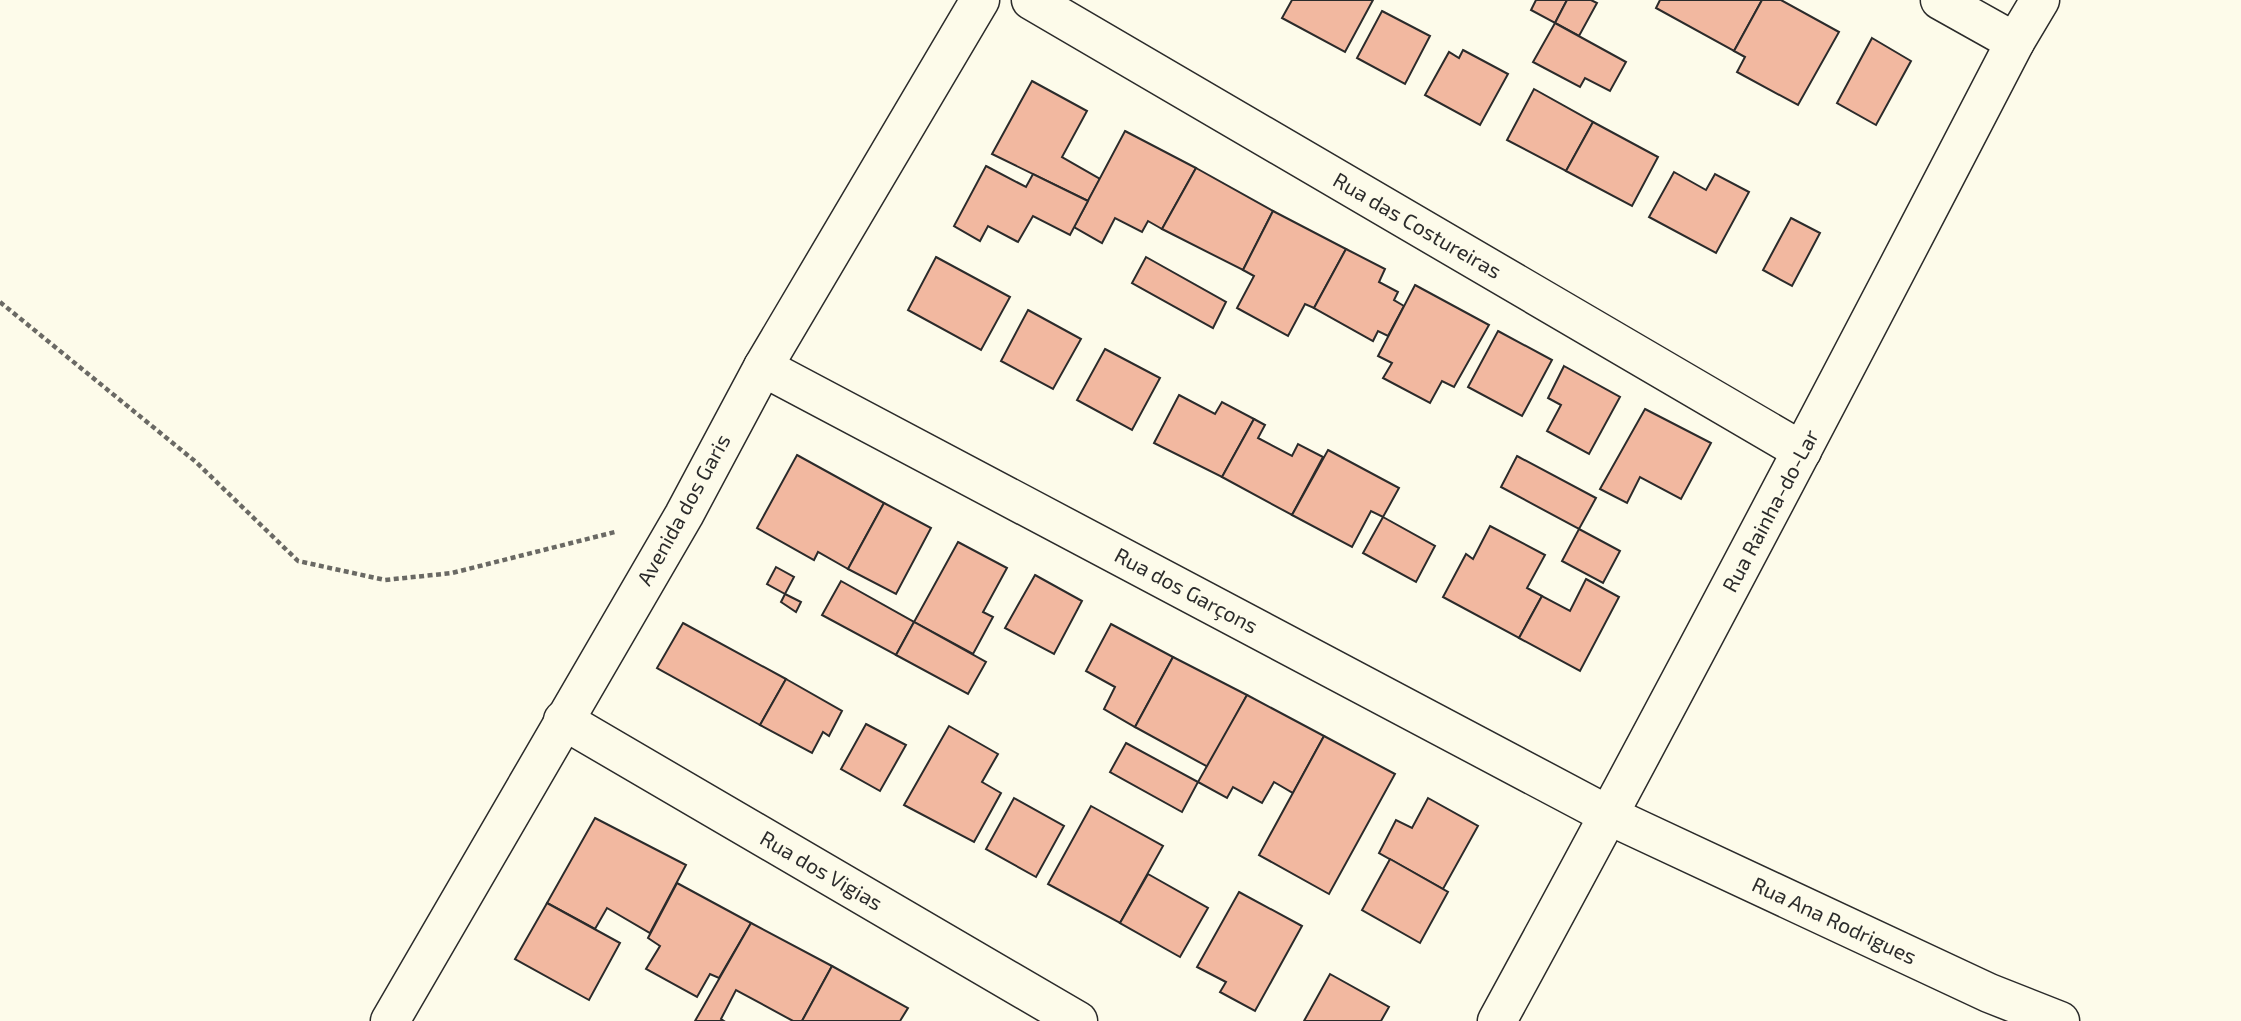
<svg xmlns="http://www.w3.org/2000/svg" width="2241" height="1021" font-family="'Exo 2',sans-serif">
	<rect width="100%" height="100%" fill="#fdfbea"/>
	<g fill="#f2b8a0" stroke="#2b2b2b" stroke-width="2">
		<polygon points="1292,0 1373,0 1345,52 1282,18"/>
		<polygon points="1536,0 1567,0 1555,23 1531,10"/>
		<polygon points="1567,0 1591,0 1597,3 1579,36 1555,23"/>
		<polygon points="1660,0 1762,0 1734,51 1656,8"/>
		<polygon points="1762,0 1781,0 1839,32 1798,105 1737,72 1745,57 1734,51"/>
		<polygon points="1382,11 1430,36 1405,84 1357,58"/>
		<polygon points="1555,23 1626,62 1610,91 1585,78 1580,87 1533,62"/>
		<polygon points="1872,38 1911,61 1876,125 1837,103"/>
		<polygon points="1463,50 1508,74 1480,125 1425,95 1449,52 1459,58"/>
		<polygon points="1032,81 1087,111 1062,157 1100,179 1088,201 992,154"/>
		<polygon points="1534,89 1593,122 1566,171 1507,140"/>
		<polygon points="1593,122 1658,157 1632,206 1566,171"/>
		<polygon points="1125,131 1196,168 1162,229 1148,221 1142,232 1115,218 1102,243 1074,227"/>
		<polygon points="986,166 1026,187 1033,174 1088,201 1070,235 1033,216 1018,242 988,226 980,241 954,226"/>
		<polygon points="1196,168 1273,211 1243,270 1162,229"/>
		<polygon points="1674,172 1706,190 1715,174 1749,192 1716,253 1649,217"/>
		<polygon points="1273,211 1346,249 1314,308 1305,304 1288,336 1237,308 1254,276 1243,270"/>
		<polygon points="1791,218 1820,233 1792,286 1763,270"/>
		<polygon points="1346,249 1385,269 1379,282 1398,292 1394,300 1404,306 1388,336 1378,331 1373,341 1314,308"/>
		<polygon points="936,257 1010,297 981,350 908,310"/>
		<polygon points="1146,257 1226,302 1213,328 1132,283"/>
		<polygon points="1415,285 1489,325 1454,387 1442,381 1430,403 1383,378 1392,363 1378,356"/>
		<polygon points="1028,310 1081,339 1053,389 1001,361"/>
		<polygon points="1498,331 1552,360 1522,416 1468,387"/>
		<polygon points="1105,349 1160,378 1132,430 1077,400"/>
		<polygon points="1564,366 1620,397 1589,454 1547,431 1561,405 1548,398"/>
		<polygon points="1179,395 1215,414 1222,402 1254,419 1222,477 1154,443"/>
		<polygon points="1645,409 1711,443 1681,499 1640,477 1627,503 1600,489"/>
		<polygon points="1254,419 1265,425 1258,438 1292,456 1298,444 1323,457 1292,515 1222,477"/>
		<polygon points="1328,450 1399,488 1383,517 1371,511 1352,547 1292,515"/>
		<polygon points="797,455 884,503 848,569 818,552 814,560 757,528"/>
		<polygon points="1517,456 1596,498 1579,529 1501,487"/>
		<polygon points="884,503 931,528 896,594 848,569"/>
		<polygon points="1383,517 1435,546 1416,582 1363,553"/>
		<polygon points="1490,526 1545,555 1527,588 1542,596 1519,638 1443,597 1466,554 1473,559"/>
		<polygon points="1579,529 1620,551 1603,583 1562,561"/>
		<polygon points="958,542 1007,568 983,612 993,617 973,654 914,622"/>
		<polygon points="776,567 794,577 785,594 767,584"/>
		<polygon points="1035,575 1082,601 1054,654 1005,628"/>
		<polygon points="1586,579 1619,597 1580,671 1519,638 1542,596 1570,611"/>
		<polygon points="841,581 914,622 896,655 822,615"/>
		<polygon points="785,594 801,602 796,612 781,602"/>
		<polygon points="914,622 986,662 968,694 896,655"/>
		<polygon points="683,623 786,679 760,725 657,668"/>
		<polygon points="1111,624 1173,657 1135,727 1104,709 1115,687 1086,671"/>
		<polygon points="1173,657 1247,695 1208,767 1135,727"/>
		<polygon points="786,679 842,711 829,736 823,732 812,753 760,725"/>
		<polygon points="1247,695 1324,736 1293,793 1274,782 1262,803 1233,787 1227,798 1198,782"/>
		<polygon points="866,724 906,745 880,791 841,769"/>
		<polygon points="949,726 998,754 982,782 1001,793 974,842 904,805"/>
		<polygon points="1324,736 1395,774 1329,894 1259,855"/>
		<polygon points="1126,743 1198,782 1182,812 1110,772"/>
		<polygon points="1014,798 1064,826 1036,877 986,849"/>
		<polygon points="1428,798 1478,826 1443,889 1379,853 1396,820 1412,828"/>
		<polygon points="1091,806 1163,846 1120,923 1048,884"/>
		<polygon points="595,818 686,865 650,933 607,908 595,929 547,903"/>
		<polygon points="1390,859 1448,892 1420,943 1362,910"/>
		<polygon points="1148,874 1208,908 1180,957 1120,923"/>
		<polygon points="677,883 751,923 719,978 710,974 697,997 646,969 660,946 648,938"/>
		<polygon points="1239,892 1302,926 1255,1011 1220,992 1226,982 1197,967"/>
		<polygon points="547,903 620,943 589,1000 515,959"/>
		<polygon points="751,923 832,966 802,1021 793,1021 736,990 721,1019 724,1021 695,1021"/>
		<polygon points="832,966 908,1008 900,1021 802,1021"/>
		<polygon points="1330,974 1389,1007 1381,1021 1304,1021"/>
	</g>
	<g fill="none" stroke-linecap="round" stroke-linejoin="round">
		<g stroke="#2b2b2b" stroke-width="41">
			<g id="street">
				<polyline points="1031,0 1802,451"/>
				<polyline points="1940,0 2015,42"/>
				<polyline points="763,367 1610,816 1989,993 2060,1021"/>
				<polyline points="563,720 1078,1021"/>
				<polyline points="390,1021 684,515 763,367 980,0"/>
				<path d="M1497 1021C1674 697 1845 370 2015 42L2040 0"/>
			</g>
		</g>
		<polyline stroke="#6a6964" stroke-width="4.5" stroke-dasharray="5 3.5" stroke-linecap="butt" points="0,302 196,462 298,561 385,580 452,573 615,532"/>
		<use href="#street" stroke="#fdfbea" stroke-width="38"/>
	</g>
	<g text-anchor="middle" stroke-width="5" stroke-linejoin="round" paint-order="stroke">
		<g font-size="21" fill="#2b2b2b" stroke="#fdfbea">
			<text transform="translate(1417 226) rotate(30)" y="7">Rua das Costureiras</text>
			<text transform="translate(684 510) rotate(-61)" y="7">Avenida dos Garis</text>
			<text transform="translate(1771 511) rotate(-62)" y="7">Rua Rainha-do-Lar</text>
			<text transform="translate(1186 591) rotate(28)" y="7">Rua dos Garçons</text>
			<text transform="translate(821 871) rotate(30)" y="7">Rua dos Vigias</text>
			<text transform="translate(1834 921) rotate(25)" y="7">Rua Ana Rodrigues</text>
		</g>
	</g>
</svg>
